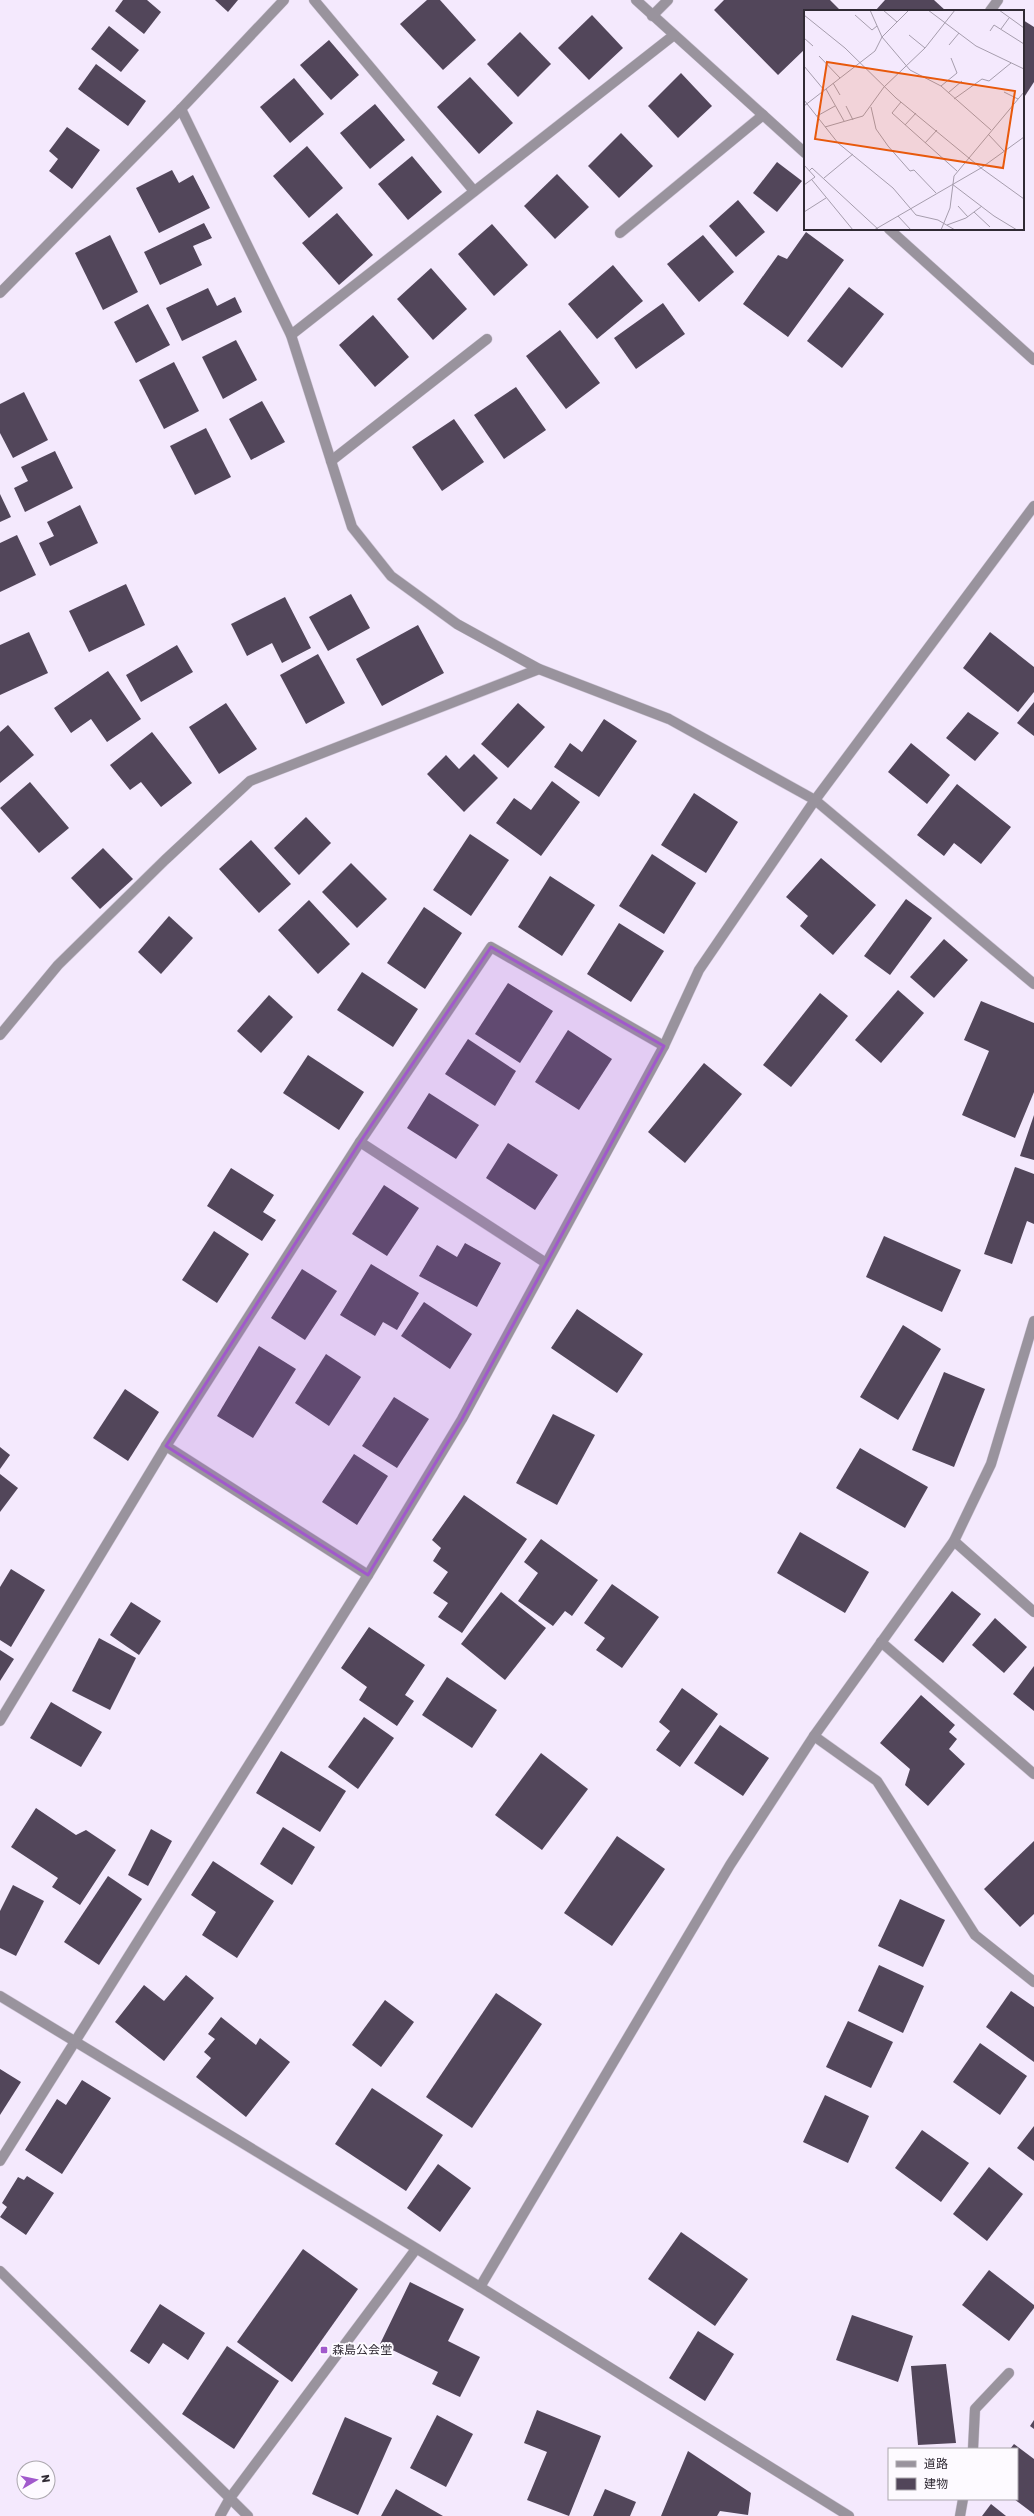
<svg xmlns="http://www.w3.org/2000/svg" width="1034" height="2516" font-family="Rubik,'Noto Sans JP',sans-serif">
	<rect width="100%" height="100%" fill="#f4e9fd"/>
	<g fill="#52465a">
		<polygon points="123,0 147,0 161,12 144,34 115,11"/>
		<polygon points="215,0 238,0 228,12"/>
		<polygon points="427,0 440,0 476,40 443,70 400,24"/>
		<polygon points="724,0 830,0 841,11 805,11 805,49 778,75 714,10"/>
		<polygon points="885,0 934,0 946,11 875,11"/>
		<polygon points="592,15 623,48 589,80 558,48"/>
		<polygon points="1023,20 1034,27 1034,82 1023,99"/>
		<polygon points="109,26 139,50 121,72 91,49"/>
		<polygon points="520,32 551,64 518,97 487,64"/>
		<polygon points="329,40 359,75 331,100 300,65"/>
		<polygon points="96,64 146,101 128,126 78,89"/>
		<polygon points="681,73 712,106 678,138 648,106"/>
		<polygon points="470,77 513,123 479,154 437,107"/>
		<polygon points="294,78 324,114 290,143 260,107"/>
		<polygon points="375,104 405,140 370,169 340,133"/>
		<polygon points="67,127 100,150 72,189 49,171 58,159 49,151"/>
		<polygon points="621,133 653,166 619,198 588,166"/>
		<polygon points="307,146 343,188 309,218 273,176"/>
		<polygon points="412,156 442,192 408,220 378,184"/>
		<polygon points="777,162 802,181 777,212 753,193"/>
		<polygon points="172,170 179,183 193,175 210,208 159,233 136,188"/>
		<polygon points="557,174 589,207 555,239 524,206"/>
		<polygon points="738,200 765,232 736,257 709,226"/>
		<polygon points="337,213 373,255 339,285 302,243"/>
		<polygon points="204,223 212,238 193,246 202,265 160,285 144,252"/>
		<polygon points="492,224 528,265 494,296 458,254"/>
		<polygon points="806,232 844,260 788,337 743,304 778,255 787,259"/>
		<polygon points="110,235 138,292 103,310 75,253"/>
		<polygon points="703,235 734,272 699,302 667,264"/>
		<polygon points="613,265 643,301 597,339 568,304"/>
		<polygon points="431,268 467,309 433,340 397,299"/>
		<polygon points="849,287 884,314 842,368 807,341"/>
		<polygon points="208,288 217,306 235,297 242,312 182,341 166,308"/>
		<polygon points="663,303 685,334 636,369 614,338"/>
		<polygon points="148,304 170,345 136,363 114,322"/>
		<polygon points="373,315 409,357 375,387 339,345"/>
		<polygon points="560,330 600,383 566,409 526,356"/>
		<polygon points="236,340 257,380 223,399 202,357"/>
		<polygon points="174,362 199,411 164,429 139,380"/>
		<polygon points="516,387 546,430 504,459 474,415"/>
		<polygon points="24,392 48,440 13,458 0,433 0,404"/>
		<polygon points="262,401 285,442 251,460 229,419"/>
		<polygon points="454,419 484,462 442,491 412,447"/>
		<polygon points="206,428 231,477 195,495 170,446"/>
		<polygon points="55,451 73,488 25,512 14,488 28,481 21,467"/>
		<polygon points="0,494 11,517 0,522"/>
		<polygon points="80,505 98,543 50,566 39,543 54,536 47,522"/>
		<polygon points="17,535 36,575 0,592 0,543"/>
		<polygon points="126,584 145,625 89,652 69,611"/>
		<polygon points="351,594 370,628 328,651 309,617"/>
		<polygon points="285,597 311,648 282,663 272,643 247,656 231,624"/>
		<polygon points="418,625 444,673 382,706 356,659"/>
		<polygon points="29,632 48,673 0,695 0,645"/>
		<polygon points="990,632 1034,667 1034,692 1018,712 963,668"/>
		<polygon points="177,645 193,672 141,702 126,675"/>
		<polygon points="318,654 345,703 306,724 280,675"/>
		<polygon points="108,671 141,719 107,742 91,719 71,733 54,708"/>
		<polygon points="1034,702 1034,736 1017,723"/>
		<polygon points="226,703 257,749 219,774 189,727"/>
		<polygon points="518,703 545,727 508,768 481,744"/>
		<polygon points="968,712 999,733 975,761 946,738"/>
		<polygon points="604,719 637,741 599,797 554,767 570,743 582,752"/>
		<polygon points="8,725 34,755 0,783 0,732"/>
		<polygon points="152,732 192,783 161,807 141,782 130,790 110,765"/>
		<polygon points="911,743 950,775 927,804 888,772"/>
		<polygon points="474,754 498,778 464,812 427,774 446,755 459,769"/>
		<polygon points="552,781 580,802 541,856 496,823 514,798 531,810"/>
		<polygon points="30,782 69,828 39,853 0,808"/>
		<polygon points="957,784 1011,827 981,864 954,843 944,856 917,835"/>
		<polygon points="694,793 738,822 706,873 661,845"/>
		<polygon points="306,817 331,843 299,875 274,848"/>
		<polygon points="470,834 509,860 471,916 433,890"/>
		<polygon points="251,840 291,884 259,913 219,869"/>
		<polygon points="103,848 133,879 100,909 71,878"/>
		<polygon points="652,854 696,883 664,934 619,906"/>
		<polygon points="821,858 876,905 833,955 800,926 808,916 786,897"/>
		<polygon points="351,863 387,899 357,928 322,892"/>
		<polygon points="550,876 595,905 562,956 518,927"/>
		<polygon points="906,899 932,918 890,975 864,956"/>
		<polygon points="309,900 350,944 318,974 278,930"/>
		<polygon points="424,907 462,933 425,989 387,963"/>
		<polygon points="169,916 193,938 161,974 138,952"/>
		<polygon points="619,923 664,951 631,1002 587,974"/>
		<polygon points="944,939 968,960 934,998 910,977"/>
		<polygon points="362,972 418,1009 393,1047 337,1010"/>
		<polygon points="508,983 553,1011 520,1063 475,1034"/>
		<polygon points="898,990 924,1013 881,1063 855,1040"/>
		<polygon points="820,993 848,1016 791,1087 763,1065"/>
		<polygon points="269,995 293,1017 261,1053 237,1031"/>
		<polygon points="981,1001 1034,1023 1034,1092 1015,1138 962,1115 989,1051 964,1040"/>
		<polygon points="568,1030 612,1059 579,1110 535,1082"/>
		<polygon points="468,1039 516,1071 495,1106 445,1074"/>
		<polygon points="308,1055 364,1092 339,1130 283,1093"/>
		<polygon points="704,1063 742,1094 685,1163 648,1132"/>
		<polygon points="429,1093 479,1125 456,1159 407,1128"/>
		<polygon points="1034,1115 1034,1160 1020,1156"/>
		<polygon points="508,1143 558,1175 535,1210 486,1178"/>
		<polygon points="1015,1167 1034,1174 1034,1224 1027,1221 1012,1264 984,1254"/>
		<polygon points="231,1168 274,1195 263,1212 276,1220 262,1241 207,1206"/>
		<polygon points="384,1185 419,1208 387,1256 352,1234"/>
		<polygon points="214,1231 249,1254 217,1303 182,1280"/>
		<polygon points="884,1236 961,1270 942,1312 866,1277"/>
		<polygon points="465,1243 501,1263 477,1307 419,1276 437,1245 457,1257"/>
		<polygon points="371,1264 419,1293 397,1330 383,1322 375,1336 340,1315"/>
		<polygon points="302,1269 337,1291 305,1340 271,1318"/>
		<polygon points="424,1302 472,1334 450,1369 401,1336"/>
		<polygon points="577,1309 643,1354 617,1393 551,1348"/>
		<polygon points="903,1325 941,1349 898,1420 860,1397"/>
		<polygon points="259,1346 296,1369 253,1438 217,1416"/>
		<polygon points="326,1354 361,1377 329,1426 295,1403"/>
		<polygon points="944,1372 985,1389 954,1467 912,1450"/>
		<polygon points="125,1389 159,1412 128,1461 93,1438"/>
		<polygon points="394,1397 429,1419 397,1468 362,1446"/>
		<polygon points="553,1414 595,1435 557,1505 516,1483"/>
		<polygon points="0,1447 10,1455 0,1469"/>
		<polygon points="860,1448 928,1487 905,1528 836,1488"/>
		<polygon points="354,1454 388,1476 357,1525 322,1502"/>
		<polygon points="0,1474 18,1488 0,1512"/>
		<polygon points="464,1495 527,1539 462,1633 438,1617 448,1603 433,1593 448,1572 433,1561 441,1548 432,1540"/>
		<polygon points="800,1532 869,1572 845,1613 777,1573"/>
		<polygon points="541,1539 598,1580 572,1616 565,1611 553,1626 518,1601 538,1573 524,1562"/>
		<polygon points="11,1569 45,1590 11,1647 0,1640 0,1587"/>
		<polygon points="612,1584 659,1617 622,1668 596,1650 605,1638 584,1623"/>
		<polygon points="952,1591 981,1614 943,1663 914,1640"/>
		<polygon points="501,1592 546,1628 505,1680 461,1644"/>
		<polygon points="131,1602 161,1621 139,1655 110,1635"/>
		<polygon points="995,1618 1027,1647 1004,1673 972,1645"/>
		<polygon points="369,1627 425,1665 405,1695 414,1701 397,1726 359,1700 367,1687 341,1668"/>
		<polygon points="99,1638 136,1658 110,1710 72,1691"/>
		<polygon points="0,1650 14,1659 0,1681"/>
		<polygon points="1034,1666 1034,1711 1013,1694"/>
		<polygon points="447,1677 497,1710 472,1748 422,1715"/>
		<polygon points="682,1688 718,1714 680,1767 656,1750 670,1731 659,1722"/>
		<polygon points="921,1695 955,1725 949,1732 957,1739 949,1749 965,1764 928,1806 905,1785 910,1769 880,1743"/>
		<polygon points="51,1702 102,1732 81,1767 30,1738"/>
		<polygon points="364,1717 394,1738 358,1789 328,1767"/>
		<polygon points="720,1725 769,1758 743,1796 694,1763"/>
		<polygon points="281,1751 346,1791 320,1832 256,1793"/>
		<polygon points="541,1753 588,1789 542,1850 495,1815"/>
		<polygon points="36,1808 76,1835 86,1830 116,1850 80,1905 52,1887 58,1878 11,1847"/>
		<polygon points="283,1827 315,1847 292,1885 260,1864"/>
		<polygon points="151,1829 172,1841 148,1886 128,1875"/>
		<polygon points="617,1836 665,1869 612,1946 564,1913"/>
		<polygon points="1034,1841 1034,1914 1020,1927 984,1889"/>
		<polygon points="213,1861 274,1901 237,1958 202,1935 216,1912 191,1895"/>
		<polygon points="108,1876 142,1899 99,1965 64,1942"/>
		<polygon points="13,1885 44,1901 16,1956 0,1948 0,1911"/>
		<polygon points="900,1899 945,1920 923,1967 878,1946"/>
		<polygon points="879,1965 924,1986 903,2033 858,2011"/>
		<polygon points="186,1975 214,1998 164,2061 115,2022 144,1985 164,2001"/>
		<polygon points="1011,1991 1034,2007 1034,2062 986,2027"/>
		<polygon points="496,1993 542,2024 472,2128 426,2097"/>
		<polygon points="385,2000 414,2022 381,2067 352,2045"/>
		<polygon points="221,2017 256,2045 260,2038 290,2062 246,2117 196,2077 211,2058 204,2052 215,2039 208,2034"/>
		<polygon points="848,2021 893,2042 871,2088 826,2067"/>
		<polygon points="980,2043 1027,2076 1000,2115 953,2082"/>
		<polygon points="0,2069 21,2082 0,2115"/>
		<polygon points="82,2080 111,2098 62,2174 25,2150 57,2099 66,2105"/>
		<polygon points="372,2088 443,2135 406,2191 335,2144"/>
		<polygon points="825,2095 869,2116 848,2163 803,2142"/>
		<polygon points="1034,2126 1034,2161 1017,2148"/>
		<polygon points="922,2130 969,2163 941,2202 895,2168"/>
		<polygon points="438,2164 471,2188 440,2232 407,2208"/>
		<polygon points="989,2167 1023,2194 987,2241 953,2214"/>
		<polygon points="27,2176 54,2193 26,2235 0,2217 7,2207 2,2203 18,2177 24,2180"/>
		<polygon points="681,2232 748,2279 715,2326 648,2279"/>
		<polygon points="303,2249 358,2289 292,2382 237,2342"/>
		<polygon points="989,2270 1034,2305 1034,2308 1009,2341 962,2305"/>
		<polygon points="410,2282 464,2309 448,2341 480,2357 460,2397 432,2384 438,2372 380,2344"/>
		<polygon points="160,2304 205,2333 188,2360 163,2343 149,2364 130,2351"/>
		<polygon points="852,2315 913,2336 898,2382 836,2360"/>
		<polygon points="698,2331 734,2354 705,2401 669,2378"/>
		<polygon points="227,2346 279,2381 234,2449 182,2414"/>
		<polygon points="946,2364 956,2443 918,2445 911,2366"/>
		<polygon points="537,2410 601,2436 569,2516 527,2500 547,2452 524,2443"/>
		<polygon points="437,2415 473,2434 446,2487 410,2468"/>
		<polygon points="345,2417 392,2438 358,2515 312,2494"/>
		<polygon points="1034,2420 1034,2429 1030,2426"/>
		<polygon points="1014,2444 1034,2459 1034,2514 1014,2499 1017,2499 1017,2449 1010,2449"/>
		<polygon points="688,2451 751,2493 748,2515 720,2511 717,2516 661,2516"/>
		<polygon points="396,2489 443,2516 381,2516"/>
		<polygon points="605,2489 636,2502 630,2516 593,2516"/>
		<polygon points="991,2504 1006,2516 982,2516"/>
	</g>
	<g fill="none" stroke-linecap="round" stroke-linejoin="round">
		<g stroke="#d1c7d9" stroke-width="11">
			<polyline id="service" points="220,2516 230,2498"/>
		</g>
		<g stroke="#d1c7d9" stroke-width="11">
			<g id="minor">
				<polyline points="314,0 474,191"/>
				<polyline points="636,0 805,153"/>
				<polyline points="990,11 998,0"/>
				<polyline points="652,16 668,0"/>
				<polyline points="181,109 291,335 352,527 391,576 457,624 539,669 669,719 815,800 1034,984"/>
				<polyline points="889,229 1034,360"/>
				<polyline points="620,233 763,115"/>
				<polyline points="0,293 181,109 284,0"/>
				<polyline points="291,335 674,35"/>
				<polyline points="331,461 487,339"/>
				<polyline points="0,1035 58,965 165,860 250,781 539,669"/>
				<polyline points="360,1142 546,1263"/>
				<polyline points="166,1446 368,1575"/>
				<polyline points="954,1541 1034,1612"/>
				<polyline points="881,1642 1034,1774"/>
				<polyline points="0,1721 166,1446 360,1142 491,947 664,1046"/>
				<polyline points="814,1736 877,1781 975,1935 1034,1982"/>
				<polyline points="0,2161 368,1575 462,1419 664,1046 699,970 815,800 1034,506"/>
				<polyline points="480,2287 730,1865 814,1736 954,1541 991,1464 1034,1321"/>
				<polyline points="973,2449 975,2409 1009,2373"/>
				<polyline points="230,2498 416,2249"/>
				<polyline points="960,2516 963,2499"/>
			</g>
		</g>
		<g stroke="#d1c7d9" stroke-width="11">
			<g id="tertiary">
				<polyline points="0,1996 480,2287 849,2516"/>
				<polyline points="0,2271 248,2516"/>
			</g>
		</g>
		<use href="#service" stroke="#99939d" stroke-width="10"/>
		<use href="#minor" stroke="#99939d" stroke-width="10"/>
		<use href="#tertiary" stroke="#99939d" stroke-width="10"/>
	</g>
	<path fill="#a159cc" fill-opacity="0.2" stroke="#a159cc" stroke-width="3" stroke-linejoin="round" d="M491 947 664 1046 462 1419 368 1575 166 1446 360 1142Z"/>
	<rect fill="#a159cc" stroke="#fdfaff" stroke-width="1.5" x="320" y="2346" width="8" height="8" rx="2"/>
	<g text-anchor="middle" stroke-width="4" stroke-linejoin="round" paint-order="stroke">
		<g font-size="12" fill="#302a34" stroke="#fdfaff" text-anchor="start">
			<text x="332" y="2354">森島公会堂</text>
		</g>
	</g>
	<g transform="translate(804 10)">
		<rect width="220" height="220" fill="#f4e9fd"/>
		<path fill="none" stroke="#a69dad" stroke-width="1" d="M66 0 78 27 106 60 137 76 187 120M79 0 93 12M124 0 172 36 220 59M195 0 220 18M0 5 41 38 92 88 177 158 220 189M51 5 68 20 73 16M197 19 205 8M186 21 190 15 220 34M105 25 121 38M0 28 9 36M145 35 155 23M15 46 36 68M0 56 20 80M29 73 36 85M137 76 153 63 147 48M22 79 40 111M200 82 214 89M144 83 158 71M150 89 178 69 185 71 207 53M0 90 34 133 89 178 112 205 134 210 151 220M97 92 88 103 153 161M0 96 71 41 78 27 105 0M42 96 49 110M67 97 72 119 84 136 106 161 110 160 132 183M13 106 31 96M101 115 112 103M21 117 59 106 80 77 121 38 151 0M184 124 200 141M121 133 133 120M0 155 11 167 0 175M5 161 8 158 75 220M20 168 49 144M8 170 49 220M148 174 190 206 213 220M154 196 164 207M0 202 22 188M170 202 186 217M94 206 107 220M143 215 162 208 178 196M70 220 177 158 220 127M137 220 146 198 150 166 220 82"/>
		<path fill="#e8590c" fill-opacity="0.15" stroke="#e8590c" stroke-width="2" d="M23 52 211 81 199 158 11 129Z"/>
		<rect width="220" height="220" fill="none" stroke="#302a34" stroke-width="2"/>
	</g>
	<rect x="888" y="2448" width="130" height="52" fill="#fdfaff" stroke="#aba7ae"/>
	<rect x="896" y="2461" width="20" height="6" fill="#99939d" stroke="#aba7ae"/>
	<text x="924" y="2468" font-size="12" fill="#302a34">道路</text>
	<rect x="896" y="2478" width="20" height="12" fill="#52465a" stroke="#aba7ae"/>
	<text x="924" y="2488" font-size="12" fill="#302a34">建物</text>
	<g transform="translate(36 2480) rotate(81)"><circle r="19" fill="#fdfaff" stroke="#aba7ae"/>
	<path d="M0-3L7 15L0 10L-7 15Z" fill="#a159cc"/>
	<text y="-6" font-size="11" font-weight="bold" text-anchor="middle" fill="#302a34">N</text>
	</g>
</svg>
